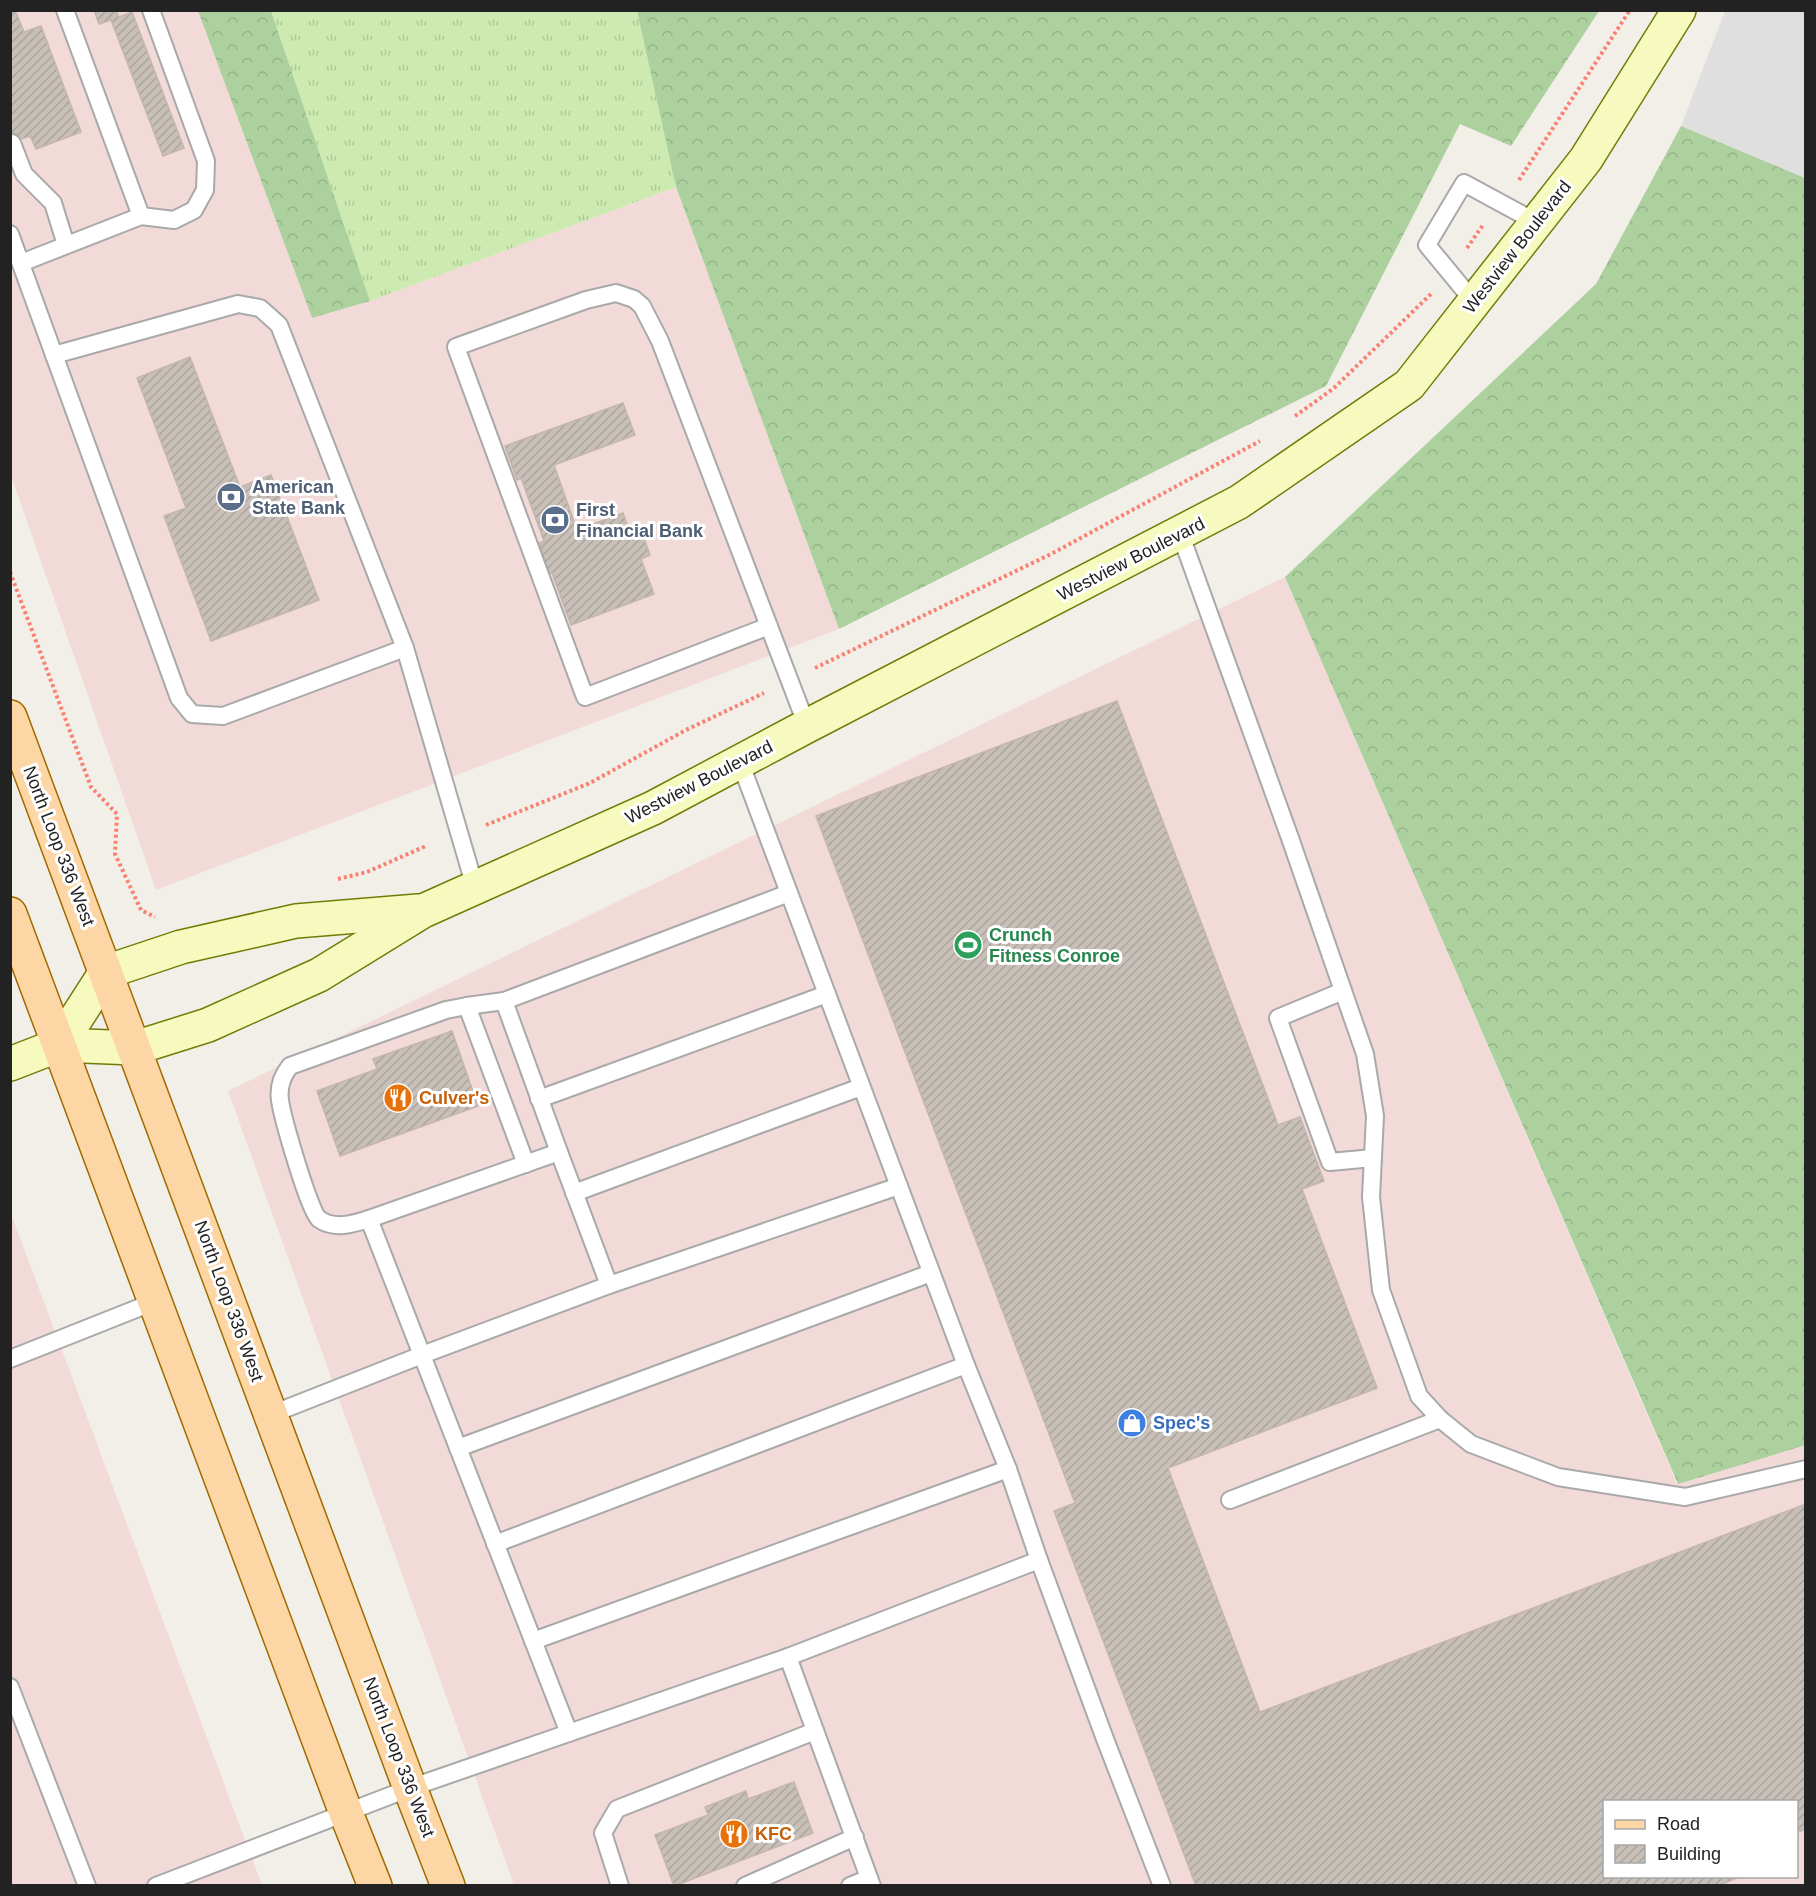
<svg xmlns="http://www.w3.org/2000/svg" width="1816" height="1896" font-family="Arial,sans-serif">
	<defs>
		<pattern id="grass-tufts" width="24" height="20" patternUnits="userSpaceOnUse" patternTransform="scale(1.5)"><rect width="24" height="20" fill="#cdebb0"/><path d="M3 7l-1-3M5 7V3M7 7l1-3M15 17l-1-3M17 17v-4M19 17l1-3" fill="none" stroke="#b0c997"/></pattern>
		<pattern id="forest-crowns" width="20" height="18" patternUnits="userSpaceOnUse" patternTransform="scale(1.5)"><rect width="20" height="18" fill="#add19e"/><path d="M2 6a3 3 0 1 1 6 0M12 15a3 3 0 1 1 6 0" fill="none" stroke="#95b388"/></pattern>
		<pattern id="building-hatch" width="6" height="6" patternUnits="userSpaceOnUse" patternTransform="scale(1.5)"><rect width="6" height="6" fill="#c7bfb8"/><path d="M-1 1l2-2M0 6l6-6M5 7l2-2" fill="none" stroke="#aba49e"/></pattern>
	</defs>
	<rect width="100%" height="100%" fill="#f2efe9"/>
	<polygon fill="#e0dfdf" points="1725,11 1805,11 1805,178 1681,126"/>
	<g fill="#f2dad9" fill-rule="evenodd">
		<polygon points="10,11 198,11 312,318 370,301 676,187 839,629 156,890 11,476"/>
		<path d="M1285 577 1677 1484 1805 1445V1885H514L228 1091ZM1604 1802H1796V1876H1604Z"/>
		<polygon points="11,1214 262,1885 11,1885"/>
	</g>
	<polygon fill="url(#grass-tufts)" points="271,11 637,11 676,187 370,301"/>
	<g fill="url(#forest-crowns)">
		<polygon points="198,11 271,11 370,301 312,318"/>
		<polygon points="637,11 637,10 1599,11 1511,146 1460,124 1326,386 839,629 676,187"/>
		<polygon points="1681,126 1805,178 1806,1445 1678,1484 1285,577 1596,284"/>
	</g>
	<g fill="url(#building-hatch)" stroke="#c4b6ab" stroke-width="1.5">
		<polygon points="10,10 15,10 24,32 41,26 81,132 36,149 30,136 10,143"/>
		<polygon points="94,10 116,10 119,17 132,12 184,148 163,156 111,20 99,24"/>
		<polygon points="190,357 240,487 271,475 319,600 211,641 164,516 186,508 137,378"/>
		<polygon points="623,403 635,435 554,465 577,530 623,513 629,530 640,527 650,555 641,559 654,594 571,625 552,573 544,576 534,549 541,546 539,543 544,541 521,478 517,480 505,446"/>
		<polygon points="1117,701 1278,1125 1300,1117 1324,1181 1302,1189 1377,1388 1168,1468 1260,1712 1806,1504 1806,1829 1796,1833 1796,1802 1604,1802 1604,1876 1741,1876 1718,1886 1196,1886 1054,1511 1075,1503 816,816"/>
		<polygon points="452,1031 478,1106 340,1156 317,1091 377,1069 373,1059"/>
		<polygon points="794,1782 813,1833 674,1886 655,1835 708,1815 705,1807 746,1791 748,1799"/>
	</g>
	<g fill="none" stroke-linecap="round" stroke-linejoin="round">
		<g stroke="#a9a9a9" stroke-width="20">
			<g id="lane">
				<polyline points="12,143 24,174 53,203 66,245"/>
				<polyline points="141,216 174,220 194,210 205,190 206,161 151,10"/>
				<polyline points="10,234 179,698 192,714 223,716 405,648 475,887"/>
				<polyline points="21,263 141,216 65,10"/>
				<polyline points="1474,302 1427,245 1464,183 1536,222"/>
				<polyline points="54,355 238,304 260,308 279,325 405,648"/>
				<polyline points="1180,533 1290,838 1365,1054 1375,1116 1371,1197 1381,1290 1419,1396 1440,1419 1471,1444 1558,1477 1685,1497 1806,1469"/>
				<polyline points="769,626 585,697 456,347 586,300 616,293 634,299 642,306 660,341 807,726"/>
				<polyline points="740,762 966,1365 1008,1469 1039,1560 1105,1739 1162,1886"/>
				<polyline points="1343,991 1278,1018 1330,1162 1373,1158"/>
				<polyline points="504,1001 559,1152 369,1219 569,1733"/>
				<polyline points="539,1099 827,994"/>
				<polyline points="526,1164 467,1006 504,1001 789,893"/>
				<polyline points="574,1193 861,1087"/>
				<path d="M369 1219C353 1224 334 1230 319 1219 309 1211 282 1116 280 1100 278 1086 282 1076 290 1066L446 1010 467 1006"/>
				<polyline points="609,1285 899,1186"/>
				<polyline points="10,1359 156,1301"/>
				<polyline points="272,1414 422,1355 609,1285 559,1152"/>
				<polyline points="458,1448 931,1273"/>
				<polyline points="1230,1500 1440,1419"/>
				<polyline points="495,1544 966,1365"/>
				<polyline points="533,1641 1008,1469"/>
				<polyline points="788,1657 872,1886"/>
				<polyline points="10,1687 87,1886"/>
				<polyline points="156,1886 410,1788 788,1657 1039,1560"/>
				<polyline points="620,1886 603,1833 617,1809 815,1731"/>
				<polyline points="745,1886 855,1837"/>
				<polyline points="850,1886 869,1878"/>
			</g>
		</g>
		<g stroke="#707d05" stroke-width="36">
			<g id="secondary">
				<polyline points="59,1045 106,972 181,947 296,921 418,911"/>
				<polyline points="10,1064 59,1045 135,1048 208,1025 319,975 423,911 653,808 807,726 1239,502 1409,385 1586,159 1679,10"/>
			</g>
		</g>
		<g stroke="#a06b00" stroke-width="36">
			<g id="primary">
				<polyline points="10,717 410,1788 448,1886"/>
				<polyline points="10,914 346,1813 375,1886"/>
			</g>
		</g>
		<g stroke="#fa8072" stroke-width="4" stroke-dasharray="3 3" stroke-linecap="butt">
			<polyline points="1519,180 1630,10"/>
			<polyline points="1467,248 1483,225"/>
			<polyline points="1295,416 1334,388 1432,293"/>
			<polyline points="10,572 91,787 117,814 115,854 141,910 155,917"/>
			<polyline points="815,668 1051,554 1260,441"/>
			<polyline points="486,825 590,783 686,730 764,693"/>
			<polyline points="338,879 367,872 426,846"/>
		</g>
		<use href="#lane" stroke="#fff" stroke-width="16"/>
		<use href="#secondary" stroke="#f7fabf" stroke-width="33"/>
		<use href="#primary" stroke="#fcd6a4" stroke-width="33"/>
	</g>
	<defs>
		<g id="bank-disc" transform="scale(1.5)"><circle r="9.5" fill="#5c6f8a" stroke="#fff"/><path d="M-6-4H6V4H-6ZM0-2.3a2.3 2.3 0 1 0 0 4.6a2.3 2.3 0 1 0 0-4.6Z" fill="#fff"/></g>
		<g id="stadium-disc" transform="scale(1.5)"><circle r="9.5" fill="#2e9e5b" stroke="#fff"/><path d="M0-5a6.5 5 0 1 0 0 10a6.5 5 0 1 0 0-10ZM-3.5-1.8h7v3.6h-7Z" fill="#fff"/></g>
		<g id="restaurant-disc" transform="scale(1.5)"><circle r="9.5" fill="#e8710a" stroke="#fff"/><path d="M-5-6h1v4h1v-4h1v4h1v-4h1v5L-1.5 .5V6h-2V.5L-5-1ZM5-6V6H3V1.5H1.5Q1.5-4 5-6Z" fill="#fff"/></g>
		<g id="shop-disc" transform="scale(1.5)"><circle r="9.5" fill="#3f7fe0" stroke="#fff"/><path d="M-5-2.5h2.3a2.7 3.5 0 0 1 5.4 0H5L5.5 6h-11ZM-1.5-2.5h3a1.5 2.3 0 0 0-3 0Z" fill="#fff"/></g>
	</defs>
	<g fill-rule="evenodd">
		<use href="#bank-disc" x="231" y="497"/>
		<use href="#bank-disc" x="555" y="520"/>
		<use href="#stadium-disc" x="968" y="945"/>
		<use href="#restaurant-disc" x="398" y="1098"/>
		<use href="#shop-disc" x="1132" y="1423"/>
		<use href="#restaurant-disc" x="734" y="1834"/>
	</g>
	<g text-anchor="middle" stroke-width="6" stroke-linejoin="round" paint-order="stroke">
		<g font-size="18" fill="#222" stroke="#fff">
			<text transform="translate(1517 247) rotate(-52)" y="6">Westview Boulevard</text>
			<text transform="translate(1131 559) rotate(-27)" y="6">Westview Boulevard</text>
			<text transform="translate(699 782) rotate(-27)" y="6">Westview Boulevard</text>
			<text transform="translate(59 846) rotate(69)" y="6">North Loop 336 West</text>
			<text transform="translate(229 1301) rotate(70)" y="6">North Loop 336 West</text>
			<text transform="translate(399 1757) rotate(69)" y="6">North Loop 336 West</text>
		</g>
		<g font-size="18" font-weight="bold" fill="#4e5e75" stroke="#fff" text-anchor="start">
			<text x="252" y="493">American<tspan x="252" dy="21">State Bank</tspan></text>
			<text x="576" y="516">First<tspan x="576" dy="21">Financial Bank</tspan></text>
		</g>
		<g font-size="18" font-weight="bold" fill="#27864d" stroke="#fff" text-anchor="start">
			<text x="989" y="941">Crunch<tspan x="989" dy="21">Fitness Conroe</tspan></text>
		</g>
		<g font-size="18" font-weight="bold" fill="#c56008" stroke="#fff" text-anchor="start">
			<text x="419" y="1104">Culver's</text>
			<text x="755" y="1840">KFC</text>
		</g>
		<g font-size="18" font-weight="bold" fill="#366cbe" stroke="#fff" text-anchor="start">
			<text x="1153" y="1429">Spec's</text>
		</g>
	</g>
	<rect width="1816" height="1896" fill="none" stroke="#222222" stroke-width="24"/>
	<rect x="1603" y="1800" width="195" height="78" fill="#ffffff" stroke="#a7a7a7" stroke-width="1.5"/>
	<rect x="1615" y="1820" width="30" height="9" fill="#fcd6a4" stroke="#a7a7a7" stroke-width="1.5"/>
	<text x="1657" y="1830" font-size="18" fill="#222222">Road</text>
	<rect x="1615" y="1845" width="30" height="18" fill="url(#building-hatch)" stroke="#a7a7a7" stroke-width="1.5"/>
	<text x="1657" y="1860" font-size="18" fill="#222222">Building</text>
</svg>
